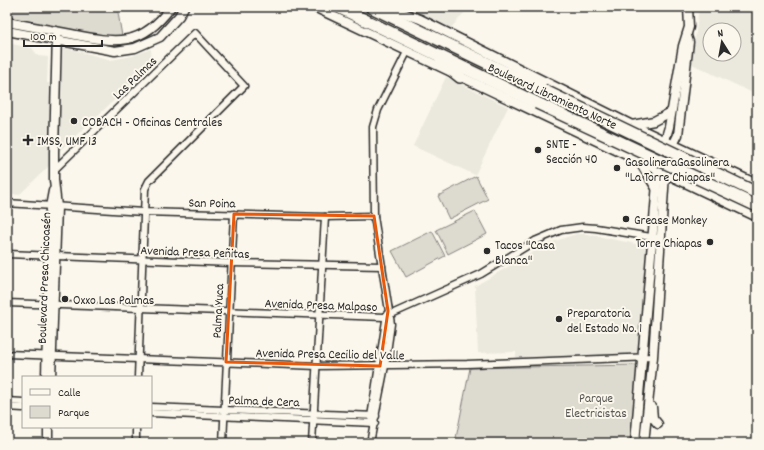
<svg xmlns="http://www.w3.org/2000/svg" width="764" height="450" font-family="Dekko,sans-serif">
	<rect width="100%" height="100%" fill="#fbf7ec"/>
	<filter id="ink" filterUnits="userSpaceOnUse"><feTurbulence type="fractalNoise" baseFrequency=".025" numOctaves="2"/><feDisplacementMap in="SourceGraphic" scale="8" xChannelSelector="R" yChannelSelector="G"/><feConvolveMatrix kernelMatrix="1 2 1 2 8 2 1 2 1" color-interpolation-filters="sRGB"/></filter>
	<g filter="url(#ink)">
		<g fill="#ebe8de" fill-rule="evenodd">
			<polygon points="407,7 469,7 451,28"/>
			<path d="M699 7H757V95L692 64ZM710 30H734V54H710Z"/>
			<polygon points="7,43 32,48 38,56 48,57 47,83 53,83 49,166 19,195 7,193"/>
			<polygon points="60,46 111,60 132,56 151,49 152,65 55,155"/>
			<polygon points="446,77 508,107 475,175 413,146"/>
			<polygon points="576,234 587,234 646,246 639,354 516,360 516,352 478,353 475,286 547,244"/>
		</g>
		<g fill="#dddad0" stroke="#84827e">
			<polygon points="7,7 117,7 122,36 104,36 7,17"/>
			<polygon points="476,176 488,199 449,219 438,196"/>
			<polygon points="475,211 487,234 448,254 436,230"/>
			<polygon points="432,231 445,256 406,277 392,251"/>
			<polygon points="638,365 632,443 455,443 470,368"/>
		</g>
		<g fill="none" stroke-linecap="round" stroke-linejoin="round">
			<g stroke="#2b2b2b" stroke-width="9">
				<g id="street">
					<polyline points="54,170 195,33 244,86 149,181 145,189 138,377"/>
					<polyline points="7,203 143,212 325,217 374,216"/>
					<polyline points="7,254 231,263 382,266"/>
					<polyline points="7,303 385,317 481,274 535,241 561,230 583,227 596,228 657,238"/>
					<polyline points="7,354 317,366 467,364 653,357"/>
					<polyline points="7,401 23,402"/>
					<polyline points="7,407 23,408"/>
					<polyline points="151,407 376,416"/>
					<polyline points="151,413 375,423"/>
					<polyline points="371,417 387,314"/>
					<polyline points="136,427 136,443"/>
					<polyline points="223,443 234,214"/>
					<polyline points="312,443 325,217"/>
					<polyline points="370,443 385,366 391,324 374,216 373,127 378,110 407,52"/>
				</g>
			</g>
			<g stroke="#2b2b2b" stroke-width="11">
				<g id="secondary">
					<polyline points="314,7 757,217"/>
					<polyline points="387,7 420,19 632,125 757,184"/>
					<path d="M7 22C28 26 49 30 71 34 116 43 141 48 171 7"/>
					<polyline points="7,31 115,51 135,48 160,37 179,16 184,7"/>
					<polyline points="632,125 654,121 671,112"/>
					<polyline points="641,164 656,188"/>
					<polyline points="46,377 50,207 53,191"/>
					<polyline points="51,377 57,207 54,180 54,152 57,32"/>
					<polyline points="652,407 653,418 658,424"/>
					<polyline points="48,443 48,427"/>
					<polyline points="635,443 659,160 669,127 683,46 689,27 688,7"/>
					<polyline points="644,443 653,357 665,174 670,151 678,135 689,42 687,36"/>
				</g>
			</g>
			<g stroke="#2b2b2b" stroke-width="14">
				<g id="highway">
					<polyline points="338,7 537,103"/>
					<polyline points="371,7 543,90"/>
					<polyline points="441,62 460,77"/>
				</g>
			</g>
			<use href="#street" stroke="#fbf7ec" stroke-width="6"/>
			<use href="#secondary" stroke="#fbf7ec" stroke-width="8"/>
			<use href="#highway" stroke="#fbf7ec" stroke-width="11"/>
			<g stroke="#2b2b2b" stroke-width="14" stroke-linecap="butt">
				<g id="highway-bridge">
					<polyline points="543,90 757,193"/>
					<polyline points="537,103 757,206"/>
				</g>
			</g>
			<use href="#highway-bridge" stroke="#fbf7ec" stroke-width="11"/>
		</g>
	</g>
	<path fill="none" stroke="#e8590c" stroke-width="3" stroke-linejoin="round" d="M234 214 374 216 388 311 380 366 226 362Z"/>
	<g fill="#2b2b2b" stroke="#fbf7ec" stroke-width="1.5">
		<circle cx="74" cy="121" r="4"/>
		<path d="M26 134h4v4h4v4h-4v4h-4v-4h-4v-4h4z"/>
		<circle cx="538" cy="150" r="4"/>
		<circle cx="617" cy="168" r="4"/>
		<circle cx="626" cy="219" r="4"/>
		<circle cx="710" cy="242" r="4"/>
		<circle cx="487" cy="251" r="4"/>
		<circle cx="65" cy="299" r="4"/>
		<circle cx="559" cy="319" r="4"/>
	</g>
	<g text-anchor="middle" stroke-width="4" stroke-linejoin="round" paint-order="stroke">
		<g font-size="13" fill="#2b2b2b" stroke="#fbf7ec">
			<text transform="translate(134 77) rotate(-44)" y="5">Las Palmas</text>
			<text transform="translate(553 95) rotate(25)" y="5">Boulevard Libramiento Norte</text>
			<text transform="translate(212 202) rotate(1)" y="5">San Poina</text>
			<text transform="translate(195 251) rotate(2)" y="5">Avenida Presa Peñitas</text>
			<text transform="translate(43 278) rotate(-88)" y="5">Boulevard Presa Chicoasén</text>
			<text transform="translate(321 304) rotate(2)" y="5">Avenida Presa Malpaso</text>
			<text transform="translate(217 311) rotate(-87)" y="5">Palma Yuca</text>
			<text transform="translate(330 353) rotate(1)" y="5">Avenida Presa Cecilio del Valle</text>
			<text transform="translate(264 400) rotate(2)" y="5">Palma de Cera</text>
		</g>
		<g font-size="13" fill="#2b2b2b" stroke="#fbf7ec" text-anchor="start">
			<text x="82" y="126">COBACH - Oficinas Centrales</text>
			<text x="37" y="145">IMSS, UMF 13</text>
			<text x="546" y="148">SNTE -<tspan x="546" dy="15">Sección 40</tspan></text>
			<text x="625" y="166">GasolineraGasolinera<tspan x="625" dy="15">"La Torre Chiapas"</tspan></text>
			<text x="634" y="224">Grease Monkey</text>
			<text x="702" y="247" text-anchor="end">Torre Chiapas</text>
			<text x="495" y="249">Tacos "Casa<tspan x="495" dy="15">Blanca"</tspan></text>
			<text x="73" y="304">Oxxo Las Palmas</text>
			<text x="567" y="317">Preparatoria<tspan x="567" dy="15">del Estado No. 1</tspan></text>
		</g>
		<g font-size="13" fill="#585754" stroke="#fbf7ec">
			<text x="596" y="402">Parque<tspan x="596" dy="15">Electricistas</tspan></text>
		</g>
	</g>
	<rect width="764" height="450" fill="none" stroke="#fbf7ec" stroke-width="24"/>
	<rect x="12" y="12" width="740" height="426" fill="none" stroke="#2b2b2b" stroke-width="1.5" filter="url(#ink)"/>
	<rect x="22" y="376" width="130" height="52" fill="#fbf7ec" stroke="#a8a59f"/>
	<rect x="30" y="389" width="20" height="6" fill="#fbf7ec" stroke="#a8a59f"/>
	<text x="58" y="396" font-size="12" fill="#2b2b2b">Calle</text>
	<rect x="30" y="406" width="20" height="12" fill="#dddad0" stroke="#a8a59f"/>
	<text x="58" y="416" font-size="12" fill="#2b2b2b">Parque</text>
	<g transform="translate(722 42) rotate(349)"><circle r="19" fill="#fbf7ec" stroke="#a8a59f"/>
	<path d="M0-3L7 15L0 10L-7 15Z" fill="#2b2b2b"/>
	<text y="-6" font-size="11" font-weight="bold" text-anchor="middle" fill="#2b2b2b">N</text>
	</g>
	<path d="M24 40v6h78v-6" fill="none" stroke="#2b2b2b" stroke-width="2"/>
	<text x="30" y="40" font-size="12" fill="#2b2b2b" stroke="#fbf7ec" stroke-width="3" paint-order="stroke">100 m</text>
</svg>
